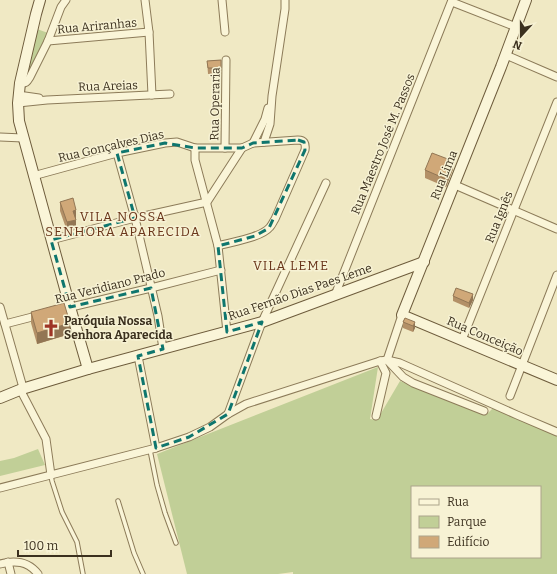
<svg xmlns="http://www.w3.org/2000/svg" width="557" height="574" font-family="Bitter,serif">
	<rect width="100%" height="100%" fill="#f0e9c4"/>
	<g fill="#c1cf97" fill-rule="evenodd">
		<polygon points="37,29 48,33 26,78"/>
		<path d="M378 367 370 419 377 420 400 381 486 415 493 408 557 436V574H293V572L278 574H187L157 454ZM412 487H540V557H412Z"/>
		<polygon points="38,449 45,465 0,476 0,461 14,458"/>
	</g>
	<g fill="none" stroke-linecap="round" stroke-linejoin="round">
		<g stroke="#8c7b59" stroke-width="5.5">
			<g id="lane">
				<polyline points="150,450 157,485 165,513 176,543"/>
				<polyline points="51,475 52,481 62,512 77,542 83,574"/>
				<polyline points="118,501 134,553 143,574"/>
			</g>
		</g>
		<g stroke="#8c7b59" stroke-width="9">
			<g id="street">
				<polyline points="145,0 149,32 152,95"/>
				<polyline points="222,0 225,32"/>
				<polyline points="452,2 516,27"/>
				<polyline points="48,41 149,32"/>
				<polyline points="506,55 557,77"/>
				<path d="M20 83C26 84 27 82 30 77L48 41 61 7 66 0"/>
				<polyline points="18,95 39,98"/>
				<polyline points="18,103 47,100 170,94"/>
				<polyline points="0,137 23,138"/>
				<polyline points="264,142 270,124 272,96 285,9 285,0"/>
				<polyline points="253,143 265,119 268,108"/>
				<polyline points="195,148 195,160 218,246 227,332"/>
				<polyline points="225,148 226,60"/>
				<polyline points="117,153 135,218 158,316 163,349"/>
				<path d="M33 176 117 153 165 143 177 142 195 148H242L253 143 298 140C304 140 306 143 305 150L275 219C273 222 272 225 270 227 261 238 231 242 218 246"/>
				<polyline points="455,185 557,229"/>
				<polyline points="51,240 135,218 207,202 242,148"/>
				<polyline points="335,295 452,0"/>
				<polyline points="0,307 22,384 22,393 46,439 51,475"/>
				<polyline points="67,308 151,288 221,270"/>
				<polyline points="5,324 40,315"/>
				<polyline points="462,340 557,102"/>
				<polyline points="138,356 156,448"/>
				<polyline points="387,360 403,377 413,383 484,411"/>
				<polyline points="387,360 402,315"/>
				<polyline points="510,396 557,275"/>
				<polyline points="228,414 262,322 326,183"/>
				<polyline points="376,416 386,373 380,361"/>
				<polyline points="0,488 156,448 189,437 210,427 228,414 246,404 380,361 387,360 400,363 517,415 557,432"/>
				<polyline points="8,562 11,574"/>
				<path d="M0 564C15 560 28 561 38 574"/>
			</g>
		</g>
		<g stroke="#6e5c3c" stroke-width="12">
			<g id="secondary">
				<polyline points="40,0 36,14 20,83 18,103 19,121 70,307 88,369"/>
				<polyline points="526,0 501,67 402,315 557,380"/>
				<polyline points="0,398 22,389 88,369 262,322 424,262"/>
			</g>
		</g>
		<use href="#lane" stroke="#faf5d8" stroke-width="3.5"/>
		<use href="#street" stroke="#faf5d8" stroke-width="7"/>
		<use href="#secondary" stroke="#faf5d8" stroke-width="10"/>
	</g>
	<g fill="#b39067">
		<polygon points="221,60 221,73 208,74 207,61"/>
		<polygon points="453,169 446,187 425,178 425,170"/>
		<polygon points="60,202 76,218 75,219 76,228 67,231 60,211"/>
		<polygon points="453,296 473,300 469,308 453,301"/>
		<polygon points="31,312 70,334 37,344 31,323"/>
		<polygon points="405,318 415,328 413,332 403,328 403,322"/>
	</g>
	<g fill="#927654">
		<polygon points="453,161 453,169 446,187 446,179"/>
		<polygon points="76,210 76,218 73,219 73,211"/>
		<polygon points="76,220 76,228 67,231 67,222"/>
		<polygon points="473,294 473,300 469,308 469,303"/>
		<polygon points="415,322 415,328 413,332 413,326"/>
		<polygon points="70,323 70,334 37,344 37,333"/>
	</g>
	<g fill="#d0a878" stroke="#927654">
		<polygon points="221,60 221,68 208,68 207,61"/>
		<polygon points="432,153 453,161 446,179 425,170"/>
		<polygon points="73,198 76,210 73,211 76,220 67,222 60,202"/>
		<polygon points="456,288 473,294 469,303 453,296"/>
		<polygon points="64,303 70,323 37,333 31,312"/>
		<polygon points="405,318 415,322 413,326 403,322"/>
	</g>
	<path fill="none" stroke="#0f766e" stroke-width="3" stroke-dasharray="8 5" stroke-linejoin="round" d="M298 140 304 142 305 150 269 228 255 236 218 246 227 332 262 322 228 414 189 437 156 448 138 356 163 349 151 288 70 307 51 240 135 218 117 153 165 143 195 148H242L253 143Z"/>
	<defs>
		<g id="church-bare" transform="scale(1.38)"><path d="M-1.2-6h2.4v3.5h3.3v2.4h-3.3V6h-2.4V-.1h-3.3v-2.4h3.3Z" fill="#9e3526" stroke="#f7f2d4" stroke-width="2.5" paint-order="stroke"/></g>
	</defs>
	<g fill-rule="evenodd">
		<use href="#church-bare" x="51" y="328"/>
	</g>
	<g text-anchor="middle" stroke-width="3" stroke-linejoin="round" paint-order="stroke">
		<g font-size="12" fill="#3b301e" stroke="#f7f2d4">
			<text transform="translate(97 26) rotate(-5)" y="4">Rua Ariranhas</text>
			<text transform="translate(108 86) rotate(-2)" y="4">Rua Areias</text>
			<text transform="translate(215 104) rotate(-89)" y="4">Rua Operaria</text>
			<text transform="translate(383 144) rotate(-68)" y="4">Rua Maestro José M. Passos</text>
			<text transform="translate(111 146) rotate(-13)" y="4">Rua Gonçalves Dias</text>
			<text transform="translate(444 175) rotate(-68)" y="4">Rua Lima</text>
			<text transform="translate(499 217) rotate(-68)" y="4">Rua Ignês</text>
			<text transform="translate(110 286) rotate(-14)" y="4">Rua Veridiano Prado</text>
			<text transform="translate(300 292) rotate(-19)" y="4">Rua Fernão Dias Paes Leme</text>
			<text transform="translate(485 336) rotate(23)" y="4">Rua Conceição</text>
		</g>
		<g font-size="12" font-weight="bold" fill="#3b301e" stroke="#f7f2d4" text-anchor="start">
			<text x="64" y="325">Paróquia Nossa<tspan x="64" dy="14">Senhora Aparecida</tspan></text>
		</g>
		<g font-size="13" letter-spacing="1" fill="#6a361b" stroke="#f7f2d4">
			<text x="123" y="221">VILA NOSSA<tspan x="123" dy="15">SENHORA APARECIDA</tspan></text>
			<text x="291" y="270">VILA LEME</text>
		</g>
	</g>
	<rect x="411" y="486" width="130" height="72" fill="#f7f2d4" stroke="#aca48b"/>
	<rect x="419" y="499" width="20" height="6" fill="#faf5d8" stroke="#aca48b"/>
	<text x="447" y="506" font-size="12" fill="#3b301e">Rua</text>
	<rect x="419" y="516" width="20" height="12" fill="#c1cf97" stroke="#aca48b"/>
	<text x="447" y="526" font-size="12" fill="#3b301e">Parque</text>
	<rect x="419" y="536" width="20" height="12" fill="#d0a878" stroke="#aca48b"/>
	<text x="447" y="546" font-size="12" fill="#3b301e">Edifício</text>
	<g transform="translate(521 36) rotate(201)" stroke="#f7f2d4" stroke-width="3" paint-order="stroke">
	<path d="M0-3L7 15L0 10L-7 15Z" fill="#3b301e"/>
	<text y="-6" font-size="11" font-weight="bold" text-anchor="middle" fill="#3b301e">N</text>
	</g>
	<path d="M18 550v6h93v-6" fill="none" stroke="#3b301e" stroke-width="2"/>
	<text x="24" y="550" font-size="12" fill="#3b301e" stroke="#f7f2d4" stroke-width="3" paint-order="stroke">100 m</text>
</svg>
